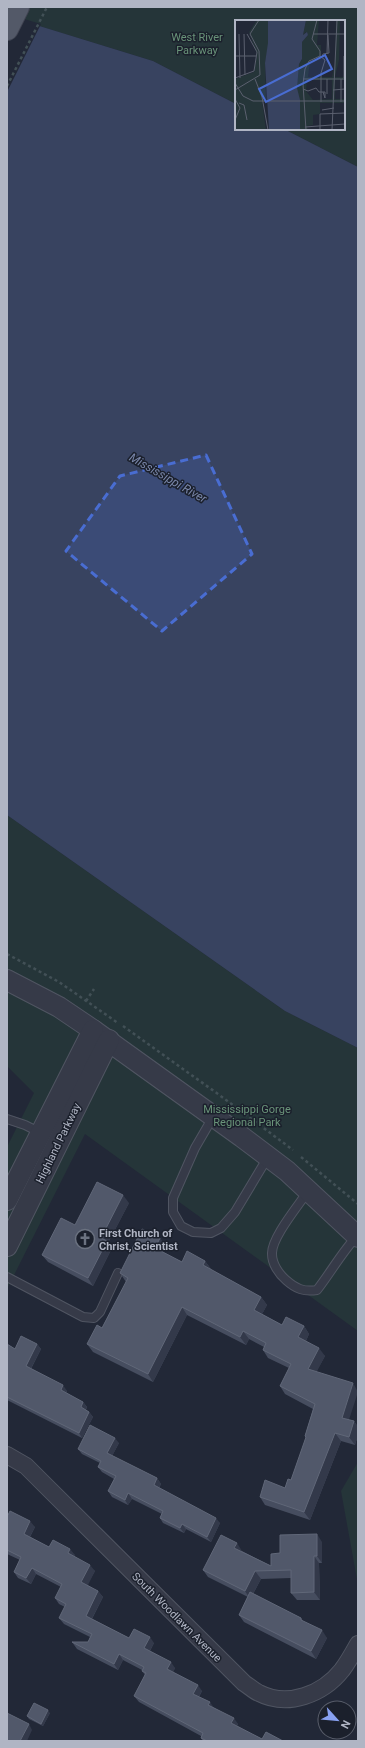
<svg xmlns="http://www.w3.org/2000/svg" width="365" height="1748" font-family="Roboto,sans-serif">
	<rect width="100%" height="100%" fill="#222837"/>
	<g fill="#253539">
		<polygon points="19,7 358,7 358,167 284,129 344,129 344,21 236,21 236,104 153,61 13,18"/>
		<polygon points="7,815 285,1011 358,1048 358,1331 85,1134 7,1289 7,1147 34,1093 7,1066"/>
		<polygon points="358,1462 358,1585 341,1491"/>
	</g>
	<polygon fill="#384360" points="7,16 153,61 236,104 236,129 284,129 358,167 358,1048 285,1011 7,815"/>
	<polygon fill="#222837" points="7,14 41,24 7,92"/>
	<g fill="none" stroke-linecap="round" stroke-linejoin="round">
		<g stroke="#505562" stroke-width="10">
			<g id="service">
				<polyline points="213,1117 195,1148 173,1198 173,1212 181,1226 193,1232 211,1233 221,1228 235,1212 268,1157"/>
				<polyline points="7,1119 25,1125 41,1133"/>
				<path d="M308 1191C299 1205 271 1238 272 1254 272 1264 279 1274 286 1280 296 1289 304 1292 317 1290 331 1272 342 1252 357 1236"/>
				<polyline points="7,1277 83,1317 94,1318 100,1312 118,1273"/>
			</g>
		</g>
		<g stroke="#505562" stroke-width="18">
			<path id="minor" d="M7 1455 26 1466 40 1480 244 1683C249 1686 254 1691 259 1693 288 1708 323 1694 342 1670 348 1662 353 1653 358 1644"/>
		</g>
		<g stroke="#505562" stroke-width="22">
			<g id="tertiary">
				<polyline points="7,980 59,1007 93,1030 242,1137 287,1171 358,1237"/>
				<polyline points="7,1200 93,1030"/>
				<polyline points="7,1246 109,1040"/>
			</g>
		</g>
		<g stroke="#3f4351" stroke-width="24">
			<polyline id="primary" points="7,29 18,7"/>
		</g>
		<g stroke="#425056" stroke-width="2.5" stroke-dasharray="3 3" stroke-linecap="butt">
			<polyline points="7,86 47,7"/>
			<polyline points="7,954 59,982 118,1023"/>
			<polyline points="86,1001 94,989"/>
			<polyline points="123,1026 218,1094 293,1150"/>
			<polyline points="301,1157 358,1204"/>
		</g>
		<use href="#service" stroke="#363a48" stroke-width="8"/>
		<use href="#minor" stroke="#363a48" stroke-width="16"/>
		<use href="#tertiary" stroke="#363a48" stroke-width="20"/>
		<use href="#primary" stroke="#535968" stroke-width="22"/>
	</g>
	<g fill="#464d5f">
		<polygon points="129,1203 108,1243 112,1248 93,1286 48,1262 42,1255 75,1225"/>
		<polygon points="166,1246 163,1252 182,1262 205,1261 211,1269 210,1269 261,1297 267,1305 262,1314 282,1325 304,1326 309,1334 306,1341 325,1356 316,1372 349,1420 354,1421 358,1427 358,1435 355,1445 341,1441 310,1520 265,1505 260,1497 285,1488 291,1480 306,1438 305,1436 313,1409 285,1394 280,1386 289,1368 268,1358 263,1350 264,1347 249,1339 246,1345 187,1315 153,1382 93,1352 87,1344 102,1328 126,1282 120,1273"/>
		<polygon points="7,1344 15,1349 37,1344 41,1349 31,1369 67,1391 66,1393 83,1402 87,1407 86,1410 89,1412 93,1417 82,1438 7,1400"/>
		<polygon points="119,1443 112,1456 157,1478 161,1484 159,1488 220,1523 211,1542 186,1529 184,1533 163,1523 160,1518 162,1514 132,1499 128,1505 112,1497 108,1491 114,1479 102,1472 98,1467 100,1463 82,1454 78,1449"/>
		<polygon points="7,1515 35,1527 30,1537 49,1547 75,1555 74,1556 95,1571 87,1585 98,1591 103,1597 92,1619 129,1638 154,1643 150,1651 175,1668 173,1672 202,1691 199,1697 213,1707 238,1724 237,1726 262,1739 283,1741 203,1741 201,1738 201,1736 139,1702 134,1696 145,1675 142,1671 142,1670 123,1660 118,1670 77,1649 72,1642 88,1642 90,1637 64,1624 59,1618 65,1607 59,1604 55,1598 61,1587 36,1574 31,1584 18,1578 14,1572 20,1560 7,1554"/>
		<polygon points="322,1542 322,1563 319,1563 320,1600 297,1600 291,1593 291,1578 261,1579 253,1594 301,1618 303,1621 327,1638 316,1659 244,1622 239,1615 248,1597 208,1577 203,1570 242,1551 271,1566 280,1553"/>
		<polygon points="50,1713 43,1726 29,1719 27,1716"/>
	</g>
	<g fill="#33394a">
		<polygon points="123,1195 129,1203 108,1243 112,1248 93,1286 88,1278 101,1238"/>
		<polygon points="160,1238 166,1246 161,1256 155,1248"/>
		<polygon points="205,1261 211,1269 208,1273 203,1265"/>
		<polygon points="261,1297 267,1305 260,1318 254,1310"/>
		<polygon points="182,1307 187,1315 153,1382 148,1374"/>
		<polygon points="304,1326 309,1334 304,1345 298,1337"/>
		<polygon points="243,1331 249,1339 246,1345 240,1337"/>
		<polygon points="37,1344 41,1349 29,1372 26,1366"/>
		<polygon points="319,1348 325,1356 314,1377 308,1369"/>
		<polygon points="353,1383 358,1392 347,1426 342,1418"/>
		<polygon points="63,1385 67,1391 65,1395 61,1390"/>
		<polygon points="83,1402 87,1407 84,1412 81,1407"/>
		<polygon points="89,1412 93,1417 82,1438 79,1433"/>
		<polygon points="354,1421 358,1427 358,1435 355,1445 349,1437"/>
		<polygon points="335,1433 341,1441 310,1520 304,1512"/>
		<polygon points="115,1438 119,1443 111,1458 107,1453"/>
		<polygon points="157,1478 161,1484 157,1491 154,1485"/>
		<polygon points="128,1493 132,1499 128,1505 125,1500"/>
		<polygon points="216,1518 220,1523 211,1542 207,1537"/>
		<polygon points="30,1521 35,1527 28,1540 24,1534"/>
		<polygon points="182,1524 186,1529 184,1533 180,1528"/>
		<polygon points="317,1534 322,1542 322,1563 317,1556"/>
		<polygon points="237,1543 242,1551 240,1555 234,1548"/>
		<polygon points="70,1549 75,1555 73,1559 68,1553"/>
		<polygon points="314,1556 319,1563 320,1600 314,1592"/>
		<polygon points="90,1565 95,1571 86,1589 81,1582"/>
		<polygon points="32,1568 36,1574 31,1584 26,1578"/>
		<polygon points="255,1571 261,1579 250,1599 245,1591"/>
		<polygon points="98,1591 103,1597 90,1622 86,1616"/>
		<polygon points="322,1630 327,1638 316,1659 311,1651"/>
		<polygon points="150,1637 154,1643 148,1654 144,1648"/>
		<polygon points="119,1654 123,1660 118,1670 114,1664"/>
		<polygon points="171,1662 175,1668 172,1675 167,1669"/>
		<polygon points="198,1685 202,1691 197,1700 193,1694"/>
		<polygon points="210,1702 214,1708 208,1705"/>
		<polygon points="48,1710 50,1713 43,1726 41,1724"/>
		<polygon points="234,1718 238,1724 235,1729 231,1723"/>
		<polygon points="29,1724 32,1730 27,1741 20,1741"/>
	</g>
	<g fill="#51586a" stroke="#606778">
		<polygon points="97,1182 123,1195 101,1238 107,1241 88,1278 42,1255 61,1218 75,1225"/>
		<polygon points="142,1229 160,1238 155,1248 182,1262 187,1251 205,1261 203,1265 261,1297 254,1310 282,1325 286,1317 304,1326 298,1337 319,1348 308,1369 353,1383 342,1418 354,1421 349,1437 335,1433 304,1512 260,1497 265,1480 285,1488 288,1479 291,1480 306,1437 305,1436 315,1404 280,1386 291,1364 263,1350 266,1343 243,1331 240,1337 182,1307 148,1374 87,1344 97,1325 102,1328 128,1278 120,1273"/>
		<polygon points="21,1336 37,1344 26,1366 63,1385 61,1390 83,1402 81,1407 89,1412 79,1433 7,1397 7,1344 15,1349"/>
		<polygon points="90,1425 115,1438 107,1453 157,1478 154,1485 216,1518 207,1537 182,1524 180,1528 160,1518 163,1511 128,1493 125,1500 108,1491 116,1476 98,1467 101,1461 78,1449"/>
		<polygon points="10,1511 30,1521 24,1534 49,1547 53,1540 70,1549 68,1553 90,1565 81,1582 98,1591 86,1616 129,1638 134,1629 150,1637 144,1648 171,1662 167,1669 198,1685 193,1694 210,1702 208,1705 234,1718 231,1723 262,1739 266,1732 283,1741 207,1741 201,1738 203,1733 134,1696 146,1673 142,1671 144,1667 119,1654 114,1664 72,1642 88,1642 92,1634 59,1618 66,1604 55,1598 62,1584 32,1568 26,1578 14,1572 21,1557 7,1550 7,1515 8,1515"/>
		<polygon points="317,1534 317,1556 314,1556 314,1592 291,1593 291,1570 255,1571 245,1591 203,1570 221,1535 237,1543 234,1548 271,1566 271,1554 280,1553 280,1535"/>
		<polygon points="250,1592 301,1618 301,1620 322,1630 311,1651 239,1615"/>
		<polygon points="34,1703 48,1710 41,1724 27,1716"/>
		<polygon points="7,1713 29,1724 20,1741 7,1741"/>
	</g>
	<path fill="#496dd2" fill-opacity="0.2" stroke="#496dd2" stroke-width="3" stroke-dasharray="8 5" stroke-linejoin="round" d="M206 455 252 554 162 631 66 551 120 476Z"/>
	<defs>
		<g id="church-ring" transform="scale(1)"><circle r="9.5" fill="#1b202c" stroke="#6b7280" stroke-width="1.5"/><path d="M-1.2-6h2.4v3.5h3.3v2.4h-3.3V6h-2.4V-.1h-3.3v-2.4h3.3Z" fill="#6b7280"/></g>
	</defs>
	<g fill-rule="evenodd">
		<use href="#church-ring" x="85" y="1239"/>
	</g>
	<g text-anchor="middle" stroke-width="3" stroke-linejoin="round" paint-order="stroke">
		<g font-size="11" fill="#699379" stroke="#1b202c">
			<text x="197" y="41">West River<tspan x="197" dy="13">Parkway</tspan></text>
			<text x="247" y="1113">Mississippi Gorge<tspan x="247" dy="13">Regional Park</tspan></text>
		</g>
		<g font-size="11" fill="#b0b5c4" stroke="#1b202c">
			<text transform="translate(58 1143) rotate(-64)" y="4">Highland Parkway</text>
			<text transform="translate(177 1617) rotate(45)" y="4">South Woodlawn Avenue</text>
		</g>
		<g font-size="11" font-weight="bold" fill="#b0b5c4" stroke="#1b202c" text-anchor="start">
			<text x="99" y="1237">First Church of<tspan x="99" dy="13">Christ, Scientist</tspan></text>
		</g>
		<g font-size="12" font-style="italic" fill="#7a87aa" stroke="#1b202c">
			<text transform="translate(168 478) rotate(30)" y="4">Mississippi River</text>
		</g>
	</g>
	<g transform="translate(235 20)">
		<rect width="110" height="110" fill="#222837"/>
		<path d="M22 0H33L34 23 30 43 31 82 27 81 31 110H0V59L19 52 22 34 14 12ZM71 0H84L82 25H86V36L75 42 73 57H97L100 43 101 0H105L104 40 100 57H110V60H100V79H110V83H85V94L78 95V105L72 106 73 110H65L61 68 64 44 67 39V22L73 15 71 12 68 15ZM72 60H97V79L78 80 71 71Z" fill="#253539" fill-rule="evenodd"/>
		<path d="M33 0H71L68 15 72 12 73 15 67 22V39L64 44 62 68 65 80V110H34L30 43 33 23Z" fill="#384360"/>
		<path fill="none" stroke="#5b606f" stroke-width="1" d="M82 0 77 19 85 31V36M4 14 5 58M9 14 10 55M78 14H110M92 34 93 0M0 36H21M85 36 90 40 86 53V82M87 37 88 34 94 33 93 15M0 58 19 51 22 32 12 14M109 58V36M20 59 27 77 33 110M68 59H110M92 59V74M0 63 8 76 18 81H110M68 69 73 71 81 68 84 72H90V78L88 72M0 70 25 55 24 31 15 14 24 0M98 70 110 69M0 79 5 88 0 100M106 82V59M4 83 9 85 12 100M87 90 99 88M70 107 110 104M71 110 68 64 70 49 74 41 85 36M85 110V94L110 93M97 110 102 0"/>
		<path fill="#496dd2" fill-opacity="0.15" stroke="#496dd2" stroke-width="2" d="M90 35 97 49 31 82 24 69Z"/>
		<rect width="110" height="110" fill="none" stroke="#b0b5c4" stroke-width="2"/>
	</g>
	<rect width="365" height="1748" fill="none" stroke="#b0b5c4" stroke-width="16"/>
	<g transform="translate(337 1720) rotate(117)"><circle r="19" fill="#1b202c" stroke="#575c69"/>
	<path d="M0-3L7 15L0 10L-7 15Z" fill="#88a1f1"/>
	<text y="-6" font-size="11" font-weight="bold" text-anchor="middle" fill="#b0b5c4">N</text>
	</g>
</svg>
